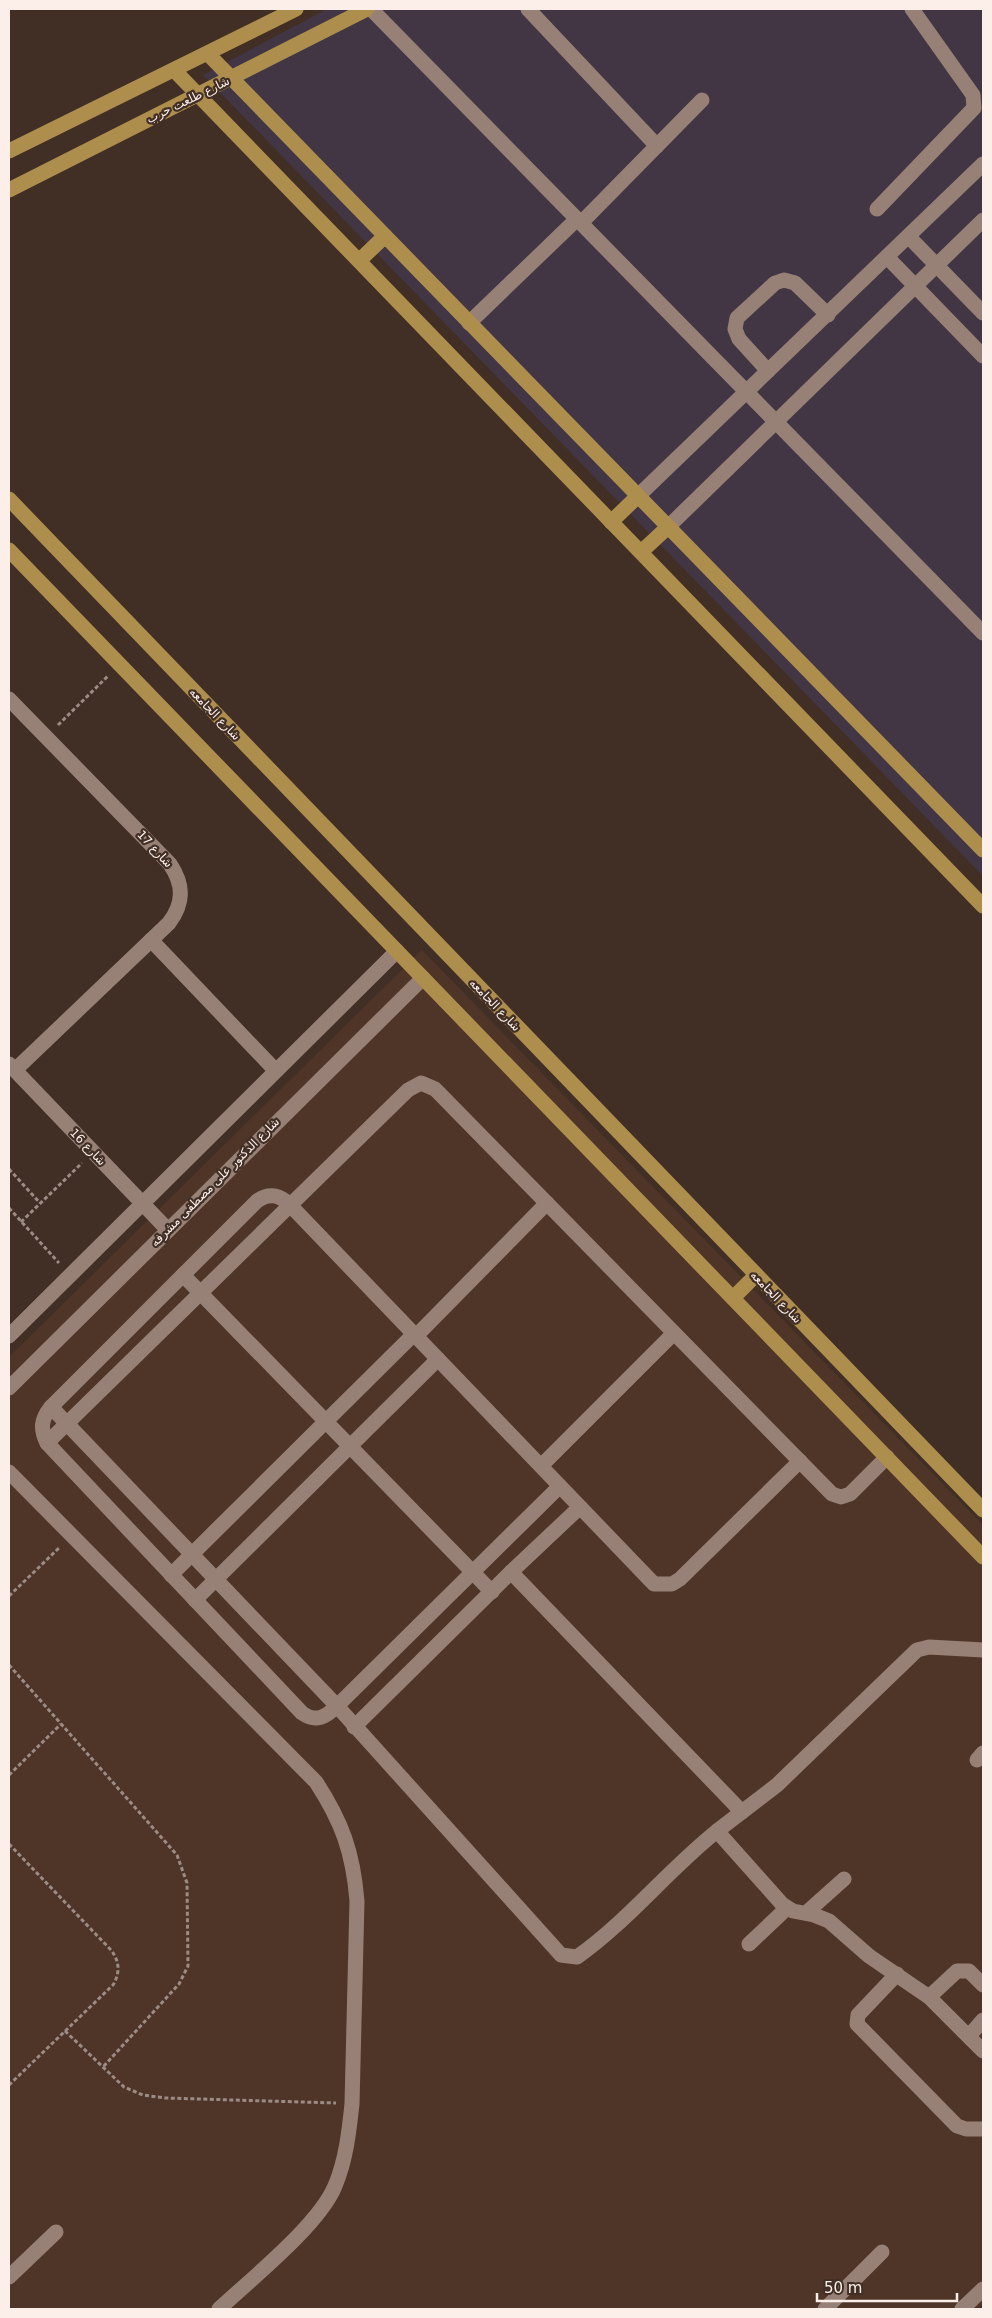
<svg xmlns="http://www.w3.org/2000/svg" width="992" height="2318" font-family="'DejaVu Sans',Cairo,sans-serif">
	<rect width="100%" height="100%" fill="#412e25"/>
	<polygon fill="#4e3528" points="422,950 983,1525 983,2304 978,2309 9,2309 9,1357"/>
	<polygon fill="#433644" points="327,9 983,9 983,876 203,75"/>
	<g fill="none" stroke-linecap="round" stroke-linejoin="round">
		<g stroke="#9c8c85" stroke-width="3" stroke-dasharray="4 2.5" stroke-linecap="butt">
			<polyline points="58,725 109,675"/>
			<polyline points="9,1169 40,1203"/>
			<polyline points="9,1208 59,1263"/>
			<polyline points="21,1222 82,1163"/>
			<polyline points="9,1596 60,1547"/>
			<polyline points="9,1665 177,1855 187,1883 188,1966 179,1984 103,2067"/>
			<polyline points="9,1775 61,1724"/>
			<path d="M9 1844 111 1950C120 1962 120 1973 113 1985L9 2085"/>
			<polyline points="65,2031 124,2087 143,2095 165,2098 336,2103"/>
		</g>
		<g stroke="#978176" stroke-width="15">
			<polyline points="371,9 983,633"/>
			<polyline points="528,9 657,146"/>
			<polyline points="877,209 974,108 973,95 912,9"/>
			<polyline points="581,223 702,100"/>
			<polyline points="909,237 983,313"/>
			<polyline points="888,258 983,356"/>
			<polyline points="469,323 577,219"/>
			<polyline points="768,371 739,339 735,329 737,318 775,283 784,280 795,283 828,315"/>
			<polyline points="638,496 983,164"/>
			<polyline points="668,527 983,220"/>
			<path d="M9 699 170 864C184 885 184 903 169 923L15 1070"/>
			<polyline points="151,940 275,1070"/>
			<polyline points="9,1064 167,1229"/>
			<polyline points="183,1275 492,1592"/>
			<polyline points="9,1336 397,951"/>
			<polyline points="416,1336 547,1203"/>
			<polyline points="9,1388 423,978"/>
			<path d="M51 1407 337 1706 561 1955 577 1957C628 1921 668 1870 717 1831"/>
			<polyline points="47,1443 408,1090 421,1083 435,1089 832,1494 841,1497 850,1494 887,1457"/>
			<polyline points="541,1466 674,1333"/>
			<path d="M9 1472 316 1782C342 1822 353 1852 357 1901L352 2104C349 2132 346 2160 335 2186 319 2225 251 2279 219 2309"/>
			<path d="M560 1486 337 1706C326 1717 316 1723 302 1713L47 1443C40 1429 41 1419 51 1407L257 1201C269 1192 280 1195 290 1205L654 1584H672L680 1579 800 1461"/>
			<polyline points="511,1572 742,1812"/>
			<polyline points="171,1575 414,1334"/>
			<polyline points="195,1600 438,1359"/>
			<polyline points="983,1650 929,1647 917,1650 777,1785 717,1831 782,1904 793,1911 814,1915 829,1921 869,1956 929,1997 983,2051"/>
			<polyline points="354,1727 511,1572 580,1507"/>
			<polyline points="977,1760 983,1753"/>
			<polyline points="806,1913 844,1879"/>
			<polyline points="749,1944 787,1908"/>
			<polyline points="897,1974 858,2015 857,2024 957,2126 966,2129 983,2129"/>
			<polyline points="929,1997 957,1971 969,1971 983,1985"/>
			<polyline points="969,2036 983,2020"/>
			<polyline points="9,2277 56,2232"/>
			<polyline points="825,2309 882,2252"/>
			<polyline points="962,2309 983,2289"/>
		</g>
		<g stroke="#ae8e4c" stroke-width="15">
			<polyline points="208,54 983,850"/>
			<polyline points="174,70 983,906"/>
			<polyline points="9,151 296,9"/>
			<polyline points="9,190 367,9"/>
			<polyline points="360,260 385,236"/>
			<polyline points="9,499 983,1510"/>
			<polyline points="611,522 638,496"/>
			<polyline points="9,550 983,1557"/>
			<polyline points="641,552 668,527"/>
			<polyline points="733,1298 755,1276"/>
		</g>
	</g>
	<g text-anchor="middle" stroke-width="4.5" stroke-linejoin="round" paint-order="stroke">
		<g font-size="12" fill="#fcefe9" stroke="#412e25">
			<text transform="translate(188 100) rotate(-26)" y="4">شارع طلعت حرب</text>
			<text transform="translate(215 714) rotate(46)" y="4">شارع الجامعه</text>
			<text transform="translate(155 849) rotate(47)" y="4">شارع 17</text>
			<text transform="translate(495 1005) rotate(46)" y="4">شارع الجامعه</text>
			<text transform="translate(88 1147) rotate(46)" y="4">شارع 16</text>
			<text transform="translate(215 1182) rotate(-45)" y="4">شارع الدكتور على مصطفى مشرفه</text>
			<text transform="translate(776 1297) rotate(46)" y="4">شارع الجامعه</text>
		</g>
	</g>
	<rect width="992" height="2318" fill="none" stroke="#fcefe9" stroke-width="20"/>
	<path d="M817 2293v8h140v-8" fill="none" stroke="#fcefe9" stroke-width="2.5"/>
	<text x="824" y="2293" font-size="15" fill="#fcefe9" stroke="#412e25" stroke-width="4" paint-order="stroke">50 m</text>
</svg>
